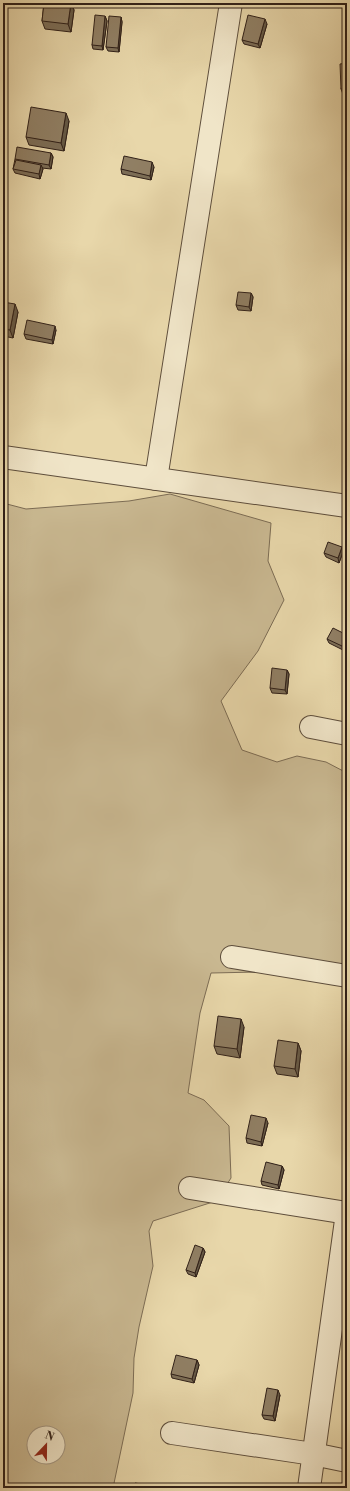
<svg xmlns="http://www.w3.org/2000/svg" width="350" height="1491" font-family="'Libre Bodoni',serif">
	<rect width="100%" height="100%" fill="#e8d7aa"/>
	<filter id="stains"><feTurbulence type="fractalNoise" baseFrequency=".005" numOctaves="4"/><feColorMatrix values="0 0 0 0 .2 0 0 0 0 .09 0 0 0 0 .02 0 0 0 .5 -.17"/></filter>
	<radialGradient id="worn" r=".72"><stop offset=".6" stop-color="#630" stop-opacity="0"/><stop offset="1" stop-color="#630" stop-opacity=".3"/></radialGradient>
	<path fill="#c9b891" stroke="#7c6c54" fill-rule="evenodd" d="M170 494 271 523 268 561 284 600 258 651 221 701 242 750 277 762 297 756 326 762 347 773V959L345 967 259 972 211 973 200 1013 188 1093 204 1100 229 1126 231 1178 216 1201 153 1221 149 1231 153 1266 139 1327 134 1358 133 1393 113 1488H3V503L26 509 129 501ZM34 1433H58V1457H34Z"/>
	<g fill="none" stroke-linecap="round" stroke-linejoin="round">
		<g stroke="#5e4e3c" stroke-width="24">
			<g id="minor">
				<polyline points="3,457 347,506"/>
				<polyline points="156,479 231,3"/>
				<polyline points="311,727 347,734"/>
				<polyline points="232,957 347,976"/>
				<polyline points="190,1188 347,1213"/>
				<polyline points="172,1433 313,1454 347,1461"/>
				<polyline points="309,1488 347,1213"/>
			</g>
		</g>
		<use href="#minor" stroke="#f0e5c8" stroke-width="22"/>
	</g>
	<g fill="#7c6d56" stroke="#302018">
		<polygon points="44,3 71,3 74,10 71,32 45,29 42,21"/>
		<polygon points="105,16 107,21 103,50 93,49 92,45"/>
		<polygon points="121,17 122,22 119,52 108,51 106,47"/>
		<polygon points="267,24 260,48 244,44 242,40"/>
		<polygon points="347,63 347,97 344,97 341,89"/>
		<polygon points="69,121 64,151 29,145 26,137"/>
		<polygon points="51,153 53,157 51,169 42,168 43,169 40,179 15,173 13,169 15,159"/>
		<polygon points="154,167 151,180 122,174 121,169"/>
		<polygon points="251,293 253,297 251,311 238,310 236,305"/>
		<polygon points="3,302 18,312 13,338 3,336"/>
		<polygon points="56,330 53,344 26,339 24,334"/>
		<polygon points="342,547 343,552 339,563 326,557 324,553"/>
		<polygon points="347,635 347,642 343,650 329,643 327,639"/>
		<polygon points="287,670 289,674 287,694 272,693 270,688"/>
		<polygon points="244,1027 240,1058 217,1054 214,1046"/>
		<polygon points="298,1043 301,1051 298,1077 277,1074 274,1066"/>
		<polygon points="268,1123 262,1146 247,1143 246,1138"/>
		<polygon points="282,1166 284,1170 279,1189 262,1185 261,1181"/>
		<polygon points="203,1248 205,1252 196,1277 188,1274 186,1270"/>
		<polygon points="197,1360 199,1365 194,1383 172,1378 171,1374"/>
		<polygon points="280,1395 275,1421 264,1419 262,1415"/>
	</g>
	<g fill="#655946" stroke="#302018">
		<polygon points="71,3 74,10 71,32 68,24"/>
		<polygon points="105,16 107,21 103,50 102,46"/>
		<polygon points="121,17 122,22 119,52 118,48"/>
		<polygon points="265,19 267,24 260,48 258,44"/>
		<polygon points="66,113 69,121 64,151 61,143"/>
		<polygon points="51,153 53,157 51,169 49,165"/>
		<polygon points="152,162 154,167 151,180 150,176"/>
		<polygon points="41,165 43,169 40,179 39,174"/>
		<polygon points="251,293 253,297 251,311 249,307"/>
		<polygon points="15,304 18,312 13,338 10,330"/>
		<polygon points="55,326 56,330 53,344 52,340"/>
		<polygon points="342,547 343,552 339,563 338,558"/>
		<polygon points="347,635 347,642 343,650 342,646"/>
		<polygon points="287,670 289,674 287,694 285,690"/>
		<polygon points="241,1019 244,1027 240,1058 237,1049"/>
		<polygon points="298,1043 301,1051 298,1077 295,1069"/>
		<polygon points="266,1118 268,1123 262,1146 261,1142"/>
		<polygon points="282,1166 284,1170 279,1189 278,1185"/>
		<polygon points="203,1248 205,1252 196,1277 195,1273"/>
		<polygon points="197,1360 199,1365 194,1383 192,1379"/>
		<polygon points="278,1390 280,1395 275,1421 273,1416"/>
	</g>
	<g fill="#907f64" stroke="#302018">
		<polygon points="44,3 71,3 68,24 42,21"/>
		<polygon points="95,15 105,16 102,46 92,45"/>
		<polygon points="248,15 265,19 258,44 242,40"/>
		<polygon points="109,16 121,17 118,48 106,47"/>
		<polygon points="347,63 347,88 341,89 340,64"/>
		<polygon points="31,107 66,113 61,143 26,137"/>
		<polygon points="17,147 51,153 49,165 15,159"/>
		<polygon points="124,156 152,162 150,176 121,169"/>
		<polygon points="16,160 41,165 39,174 13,169"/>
		<polygon points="238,292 251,293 249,307 236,305"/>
		<polygon points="3,302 15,304 10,330 3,329"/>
		<polygon points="27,320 55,326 52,340 24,334"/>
		<polygon points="328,542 342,547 338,558 324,553"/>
		<polygon points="333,628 347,635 342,646 327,639"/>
		<polygon points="272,668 287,670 285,690 270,688"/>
		<polygon points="218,1016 241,1019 237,1049 214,1046"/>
		<polygon points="278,1040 298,1043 295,1069 274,1066"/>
		<polygon points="251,1115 266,1118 261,1142 246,1138"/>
		<polygon points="266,1162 282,1166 278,1185 261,1181"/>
		<polygon points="195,1245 203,1248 195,1273 186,1270"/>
		<polygon points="176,1355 197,1360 192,1379 171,1374"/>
		<polygon points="267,1388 278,1390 273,1416 262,1415"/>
		<polygon points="135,1483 153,1486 152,1488 134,1488"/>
	</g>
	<rect width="350" height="1491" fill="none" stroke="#e8d7aa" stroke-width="16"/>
	<rect x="4" y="4" width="342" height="1483" fill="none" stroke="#302018" stroke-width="2"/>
	<rect x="8" y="8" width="334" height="1475" fill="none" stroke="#302018"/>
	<g transform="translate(46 1445) rotate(22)"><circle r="19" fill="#f0e5c8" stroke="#a39682"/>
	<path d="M0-3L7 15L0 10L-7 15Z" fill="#8f2418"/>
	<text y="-6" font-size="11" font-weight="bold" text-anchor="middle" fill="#302018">N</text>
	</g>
	<rect width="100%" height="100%" filter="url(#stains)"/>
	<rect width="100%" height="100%" fill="url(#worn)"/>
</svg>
